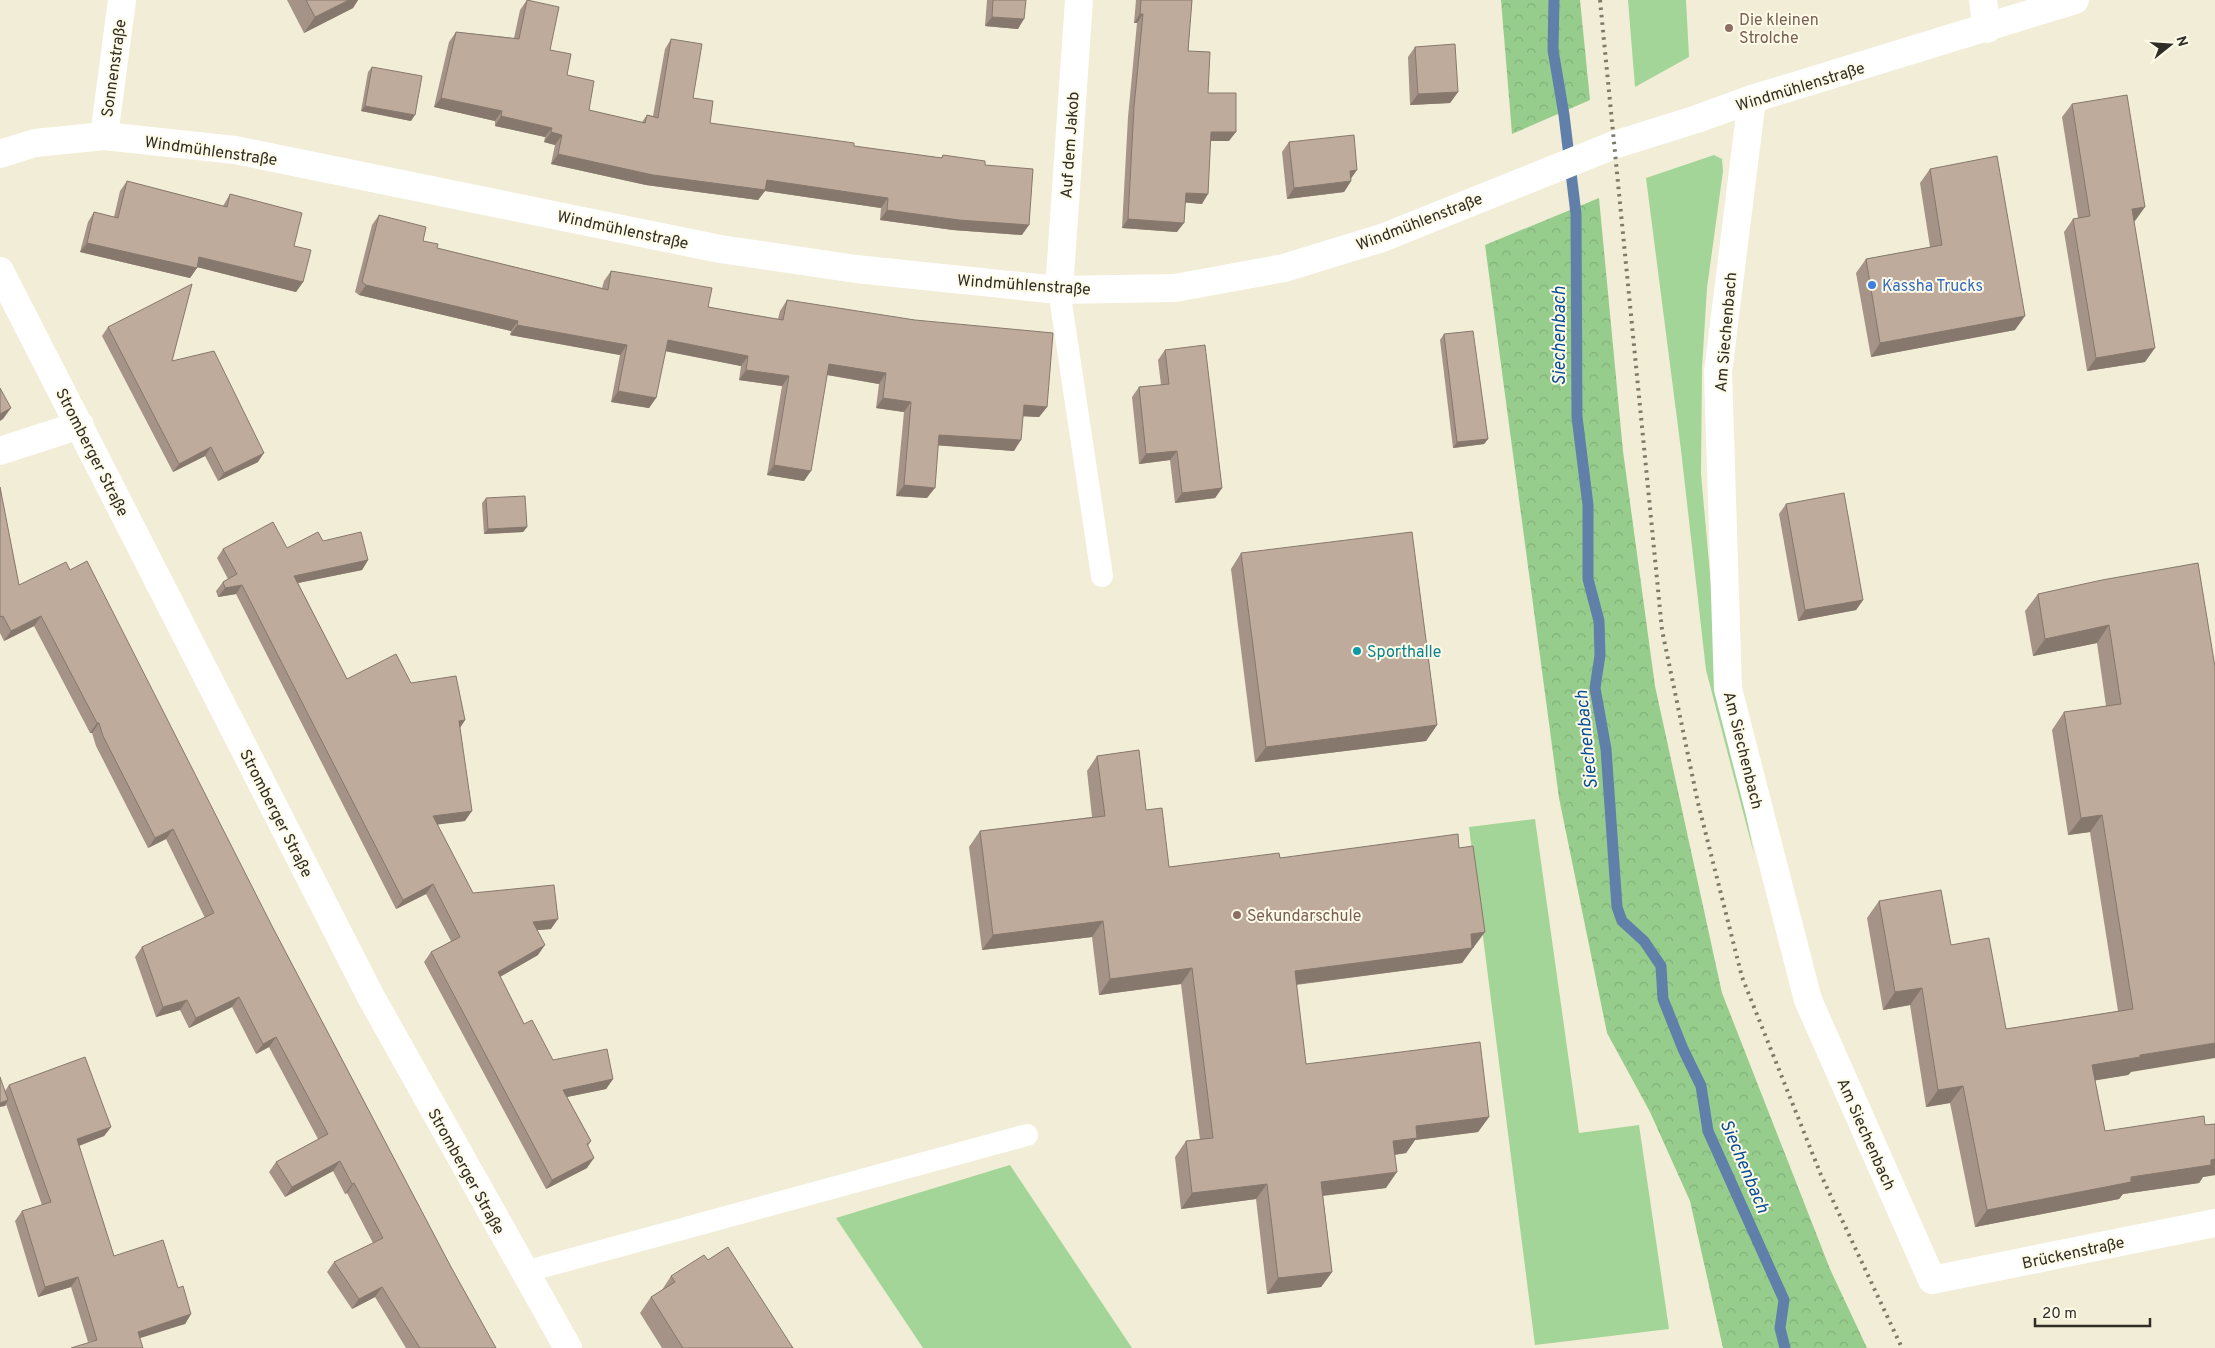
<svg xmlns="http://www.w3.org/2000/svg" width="2215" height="1348" font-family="Overpass,sans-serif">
	<defs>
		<pattern id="forest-crowns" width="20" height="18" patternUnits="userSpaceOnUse" patternTransform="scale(1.25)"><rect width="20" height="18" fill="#97cd8c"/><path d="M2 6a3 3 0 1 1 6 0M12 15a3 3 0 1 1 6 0" fill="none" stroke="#82b079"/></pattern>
	</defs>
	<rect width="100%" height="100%" fill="#f2edd6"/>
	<g fill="#a2d597">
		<polygon points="1628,0 1686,0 1689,57 1635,87"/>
		<polygon points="1714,155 1722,159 1723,171 1707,288 1702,368 1701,474 1720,685 1754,854 1706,670 1681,450 1646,178"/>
		<polygon points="1535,819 1579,1133 1639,1125 1669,1329 1535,1345 1469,827"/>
		<polygon points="1010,1165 1132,1348 923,1348 836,1218"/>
	</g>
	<g fill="url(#forest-crowns)">
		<polygon points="1501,0 1580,0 1590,100 1512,134"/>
		<polygon points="1599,198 1623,451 1655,686 1722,993 1830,1269 1867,1348 1723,1348 1690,1201 1650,1112 1607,1033 1559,798 1485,245"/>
	</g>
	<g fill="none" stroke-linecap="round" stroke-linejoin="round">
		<polyline stroke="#6080aa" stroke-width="11" points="1554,0 1553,50 1564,115 1576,214 1577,417 1588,505 1588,579 1599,621 1600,655 1595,688 1606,749 1617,907 1622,921 1644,941 1661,966 1663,999 1683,1049 1701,1086 1708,1131 1784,1300 1780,1328 1785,1348"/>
		<g stroke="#fff" stroke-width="22">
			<polyline points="1059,290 1102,576"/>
			<polyline points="524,1272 1027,1135"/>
		</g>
		<g stroke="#fff" stroke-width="28">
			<polyline points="1983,0 1987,29"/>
			<polyline points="1752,99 1718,372 1728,689 1808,1000 1932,1280 2215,1223"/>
			<polyline points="104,136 122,0"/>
			<polyline points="0,154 35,143 104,136 235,150 720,249 856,269 1059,290 1175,288 1284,268 1382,238 1614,145 1697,119 1752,99 2075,0"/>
			<polyline points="1059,290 1079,0"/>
			<polyline points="0,451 80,425"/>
		</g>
		<polyline stroke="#fff" stroke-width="28" points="0,271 371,997 568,1348"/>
		<polyline stroke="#7d7a6b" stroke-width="4" stroke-dasharray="2.5 5" stroke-linecap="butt" points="1600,0 1662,630 1698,803 1742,977 1821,1175 1902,1348"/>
	</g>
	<g fill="#a49386">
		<polygon points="287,0 358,0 353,8 304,33"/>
		<polygon points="527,0 550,50 567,75 589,110 642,122 647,115 653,116 665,49 671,39 693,98 710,123 854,146 941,158 943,155 985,165 1022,235 953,230 880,220 881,208 765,191 758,200 646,185 551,164 555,145 544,142 545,137 495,126 495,121 434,107 449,42 456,32 514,38 520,10"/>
		<polygon points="987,0 1026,0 1018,29 985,26"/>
		<polygon points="1136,0 1192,0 1188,51 1208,93 1229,141 1211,141 1202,204 1185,202 1177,232 1122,228 1128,117 1137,23 1134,23"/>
		<polygon points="1415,47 1458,92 1450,103 1410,105 1408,57"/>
		<polygon points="372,67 411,121 361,111 368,72"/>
		<polygon points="2072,104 2135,221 2134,221 2145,362 2087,371 2064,232 2073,219 2078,218 2062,117"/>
		<polygon points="1289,142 1351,179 1351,181 1344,192 1287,199 1282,152"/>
		<polygon points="1930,169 2015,330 1871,357 1856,273 1866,259 1930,247 1920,183"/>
		<polygon points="127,181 223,206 230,194 294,246 303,282 296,292 197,267 190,278 80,252 88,222 94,212 114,217 120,191"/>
		<polygon points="379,215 423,241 437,248 602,288 604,281 611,271 708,307 778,319 780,311 787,300 1047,407 1039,417 1023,416 1014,451 938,445 927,498 896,496 904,412 876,408 879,384 827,375 804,481 767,475 782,386 739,380 741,366 665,351 656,398 649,408 611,402 620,355 510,335 511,331 359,295 355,292 372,225"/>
		<polygon points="108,327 172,361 258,462 218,481 205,456 173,472 102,336"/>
		<polygon points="1444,334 1488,439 1484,444 1453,448 1440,340"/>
		<polygon points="1165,350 1222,488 1215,498 1175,503 1170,460 1139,464 1132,397 1139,387 1161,385 1158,360"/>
		<polygon points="0,487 19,585 70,570 273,928 451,1267 496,1348 406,1348 375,1297 352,1309 327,1272 334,1262 373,1243 347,1193 345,1194 333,1171 285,1197 269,1172 276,1162 318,1139 269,1047 256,1054 232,1007 189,1028 180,1010 156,1017 135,957 142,947 205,918 166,839 148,848 96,746 92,733 90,733 34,626 4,641 0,633"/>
		<polygon points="486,498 527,527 523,532 484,534 482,503"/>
		<polygon points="1786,504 1863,600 1856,610 1798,621 1779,514"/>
		<polygon points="323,541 368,560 362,570 298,583 347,679 411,683 465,720 460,728 465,821 437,824 473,893 551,929 537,930 538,955 500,977 524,1024 553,1060 613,1079 606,1089 567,1097 591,1141 588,1146 587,1168 546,1189 424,962 431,952 451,941 426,894 396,909 236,594 218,597 216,591 223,582 228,579 217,558 223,549 287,548"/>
		<polygon points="1241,553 1437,725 1426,741 1255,762 1231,569"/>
		<polygon points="2198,563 2131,1072 2128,1075 2095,1080 2105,1131 2205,1125 2215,1124 2215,1175 2203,1177 2199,1183 2123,1194 2119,1199 1975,1227 1950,1103 1926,1107 1910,1005 1883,1010 1867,918 1879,901 1951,945 2006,1029 2118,1011 2090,832 2068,835 2052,730 2064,712 2106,706 2097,643 2033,656 2025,611 2038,594"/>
		<polygon points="1097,756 1146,810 1169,867 1280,858 1459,848 1474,948 1472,948 1462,963 1296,985 1306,1064 1489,1117 1478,1132 1415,1140 1406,1153 1395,1155 1386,1188 1323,1196 1332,1272 1321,1287 1267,1294 1256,1199 1181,1209 1175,1157 1186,1141 1200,1140 1181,984 1099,995 1092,937 982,950 969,847 980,831 1092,817 1087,771"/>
		<polygon points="9,1085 111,1127 104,1136 79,1146 114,1256 178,1288 191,1314 185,1324 88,1342 71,1287 38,1297 15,1221 22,1211 42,1205 6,1104 5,1106 5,1091"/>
		<polygon points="708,1260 793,1348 662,1348 640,1313 651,1297 662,1290 671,1276"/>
	</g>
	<g fill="#86786d">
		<polygon points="349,0 358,0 353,8 304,33 315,17"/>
		<polygon points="1140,14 1143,14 1137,23 1134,23"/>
		<polygon points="992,17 1024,19 1018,29 985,26"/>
		<polygon points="1458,92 1450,103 1410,105 1418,94"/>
		<polygon points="441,98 502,111 495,121 434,107"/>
		<polygon points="365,106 415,115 411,121 361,111"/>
		<polygon points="501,116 552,128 545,137 495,126"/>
		<polygon points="551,132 562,135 555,145 544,142"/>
		<polygon points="1211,132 1236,132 1229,141 1205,141"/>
		<polygon points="558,154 767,180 888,198 881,208 765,191 758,200 646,185 551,164"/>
		<polygon points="1357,170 1350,180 1350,171"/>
		<polygon points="1351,181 1344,192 1287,199 1294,188"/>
		<polygon points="1186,193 1208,194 1202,204 1179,202"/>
		<polygon points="2145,207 2135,221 2122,222 2132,209"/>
		<polygon points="887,210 1029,225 1022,235 953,230 880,220"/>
		<polygon points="1128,219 1184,223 1177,232 1122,228"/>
		<polygon points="87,243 197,268 190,278 80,252"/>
		<polygon points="199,257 303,282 296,292 193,266"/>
		<polygon points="366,285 518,321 511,331 359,295"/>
		<polygon points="2025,316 2015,330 1871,357 1880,343"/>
		<polygon points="517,325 627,345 620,355 510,335"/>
		<polygon points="668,340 748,356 741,366 660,350"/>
		<polygon points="2155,348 2145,362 2087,371 2096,358"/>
		<polygon points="829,364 886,373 879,384 822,374"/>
		<polygon points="746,370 789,376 782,386 739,380"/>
		<polygon points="618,391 656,398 649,408 611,402"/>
		<polygon points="883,398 911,402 904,412 876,408"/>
		<polygon points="1024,405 1047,407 1039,417 1017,416"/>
		<polygon points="11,408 3,419 0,421 0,414"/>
		<polygon points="939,435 1021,440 1014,451 932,445"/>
		<polygon points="1488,439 1484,444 1453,448 1457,442"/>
		<polygon points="211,447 205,456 173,472 179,464"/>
		<polygon points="1177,451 1170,460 1139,464 1146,454"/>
		<polygon points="264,453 258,462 218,481 224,473"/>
		<polygon points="774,465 811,471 804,481 767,475"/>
		<polygon points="904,485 935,488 927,498 896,496"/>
		<polygon points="1222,488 1215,498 1175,503 1182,493"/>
		<polygon points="527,527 523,532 484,534 488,529"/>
		<polygon points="368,560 362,570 288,585 294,576"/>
		<polygon points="242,585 236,594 218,597 225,588"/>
		<polygon points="1863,600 1856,610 1798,621 1805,610"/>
		<polygon points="41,616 34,626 4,641 11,631"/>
		<polygon points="2109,625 2097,643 2033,656 2045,639"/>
		<polygon points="465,720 459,729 459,721"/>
		<polygon points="97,723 99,723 92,733 90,733"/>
		<polygon points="1437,725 1426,741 1255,762 1266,747"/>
		<polygon points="472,811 465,821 427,826 433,816"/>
		<polygon points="2102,815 2090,832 2068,835 2081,818"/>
		<polygon points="173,829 166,839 148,848 155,838"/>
		<polygon points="433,884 426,894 396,909 403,900"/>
		<polygon points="558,919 551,929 526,931 533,922"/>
		<polygon points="1103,921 1092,937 982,950 993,935"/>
		<polygon points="1485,932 1462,963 1284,986 1295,971 1471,934"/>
		<polygon points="545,945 538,955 491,982 498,972"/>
		<polygon points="1192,968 1181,984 1099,995 1110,979"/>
		<polygon points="1922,988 1910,1005 1883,1010 1895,992"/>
		<polygon points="239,997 232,1007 189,1028 196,1018"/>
		<polygon points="187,1000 180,1010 156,1017 163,1007"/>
		<polygon points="276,1037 269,1047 256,1054 263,1044"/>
		<polygon points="2215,1043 2215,1058 2131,1072 2128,1075 2080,1083 2092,1065 2140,1055"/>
		<polygon points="613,1079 606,1089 557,1099 563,1090"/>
		<polygon points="1963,1086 1950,1103 1926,1107 1938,1090"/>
		<polygon points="8,1100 5,1106 0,1107 0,1103"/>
		<polygon points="1489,1117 1478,1132 1415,1140 1406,1153 1383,1156 1393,1141 1416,1126"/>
		<polygon points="111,1127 104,1136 70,1149 77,1139"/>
		<polygon points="594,1158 587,1168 546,1189 552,1180"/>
		<polygon points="2215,1159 2215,1175 2203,1177 2199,1183 2123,1194 2119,1199 1975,1227 1987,1210"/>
		<polygon points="340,1161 333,1171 285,1197 292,1187"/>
		<polygon points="1397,1172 1386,1188 1310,1197 1321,1182"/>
		<polygon points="354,1183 347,1193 345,1194 352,1184"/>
		<polygon points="1267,1184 1256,1199 1181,1209 1192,1193"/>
		<polygon points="1332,1272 1321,1287 1267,1294 1278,1278"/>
		<polygon points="78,1277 71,1287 38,1297 45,1287"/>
		<polygon points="382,1287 375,1297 352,1309 359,1299"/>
		<polygon points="191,1314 185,1324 131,1341 138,1332"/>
	</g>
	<g fill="#bfab9c" stroke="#86786d">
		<polygon points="306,0 349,0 315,17"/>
		<polygon points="527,0 559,7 550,50 571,54 567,75 594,81 589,110 645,123 647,115 658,118 671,39 702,44 693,98 713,101 710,123 854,143 854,146 942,158 943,155 985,161 985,165 1033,169 1029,225 959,220 887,210 888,198 767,180 765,190 653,175 558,154 562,135 551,132 552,128 501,116 502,111 441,98 456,32 519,39"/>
		<polygon points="993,0 1026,0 1024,19 992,17"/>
		<polygon points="1141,0 1192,0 1188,51 1210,52 1208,93 1236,93 1236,132 1211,132 1208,194 1186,193 1184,223 1128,219 1134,107 1143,14 1140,14"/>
		<polygon points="1455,44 1458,92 1418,94 1415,47"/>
		<polygon points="372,67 422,76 415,115 365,106"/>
		<polygon points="2127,95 2145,207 2132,209 2155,348 2096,358 2073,219 2090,216 2072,104"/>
		<polygon points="1354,135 1357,170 1350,171 1351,181 1294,188 1289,142"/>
		<polygon points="1997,156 2025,316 1880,343 1866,259 1942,245 1930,169"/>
		<polygon points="127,181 227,207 230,194 302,213 294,246 311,250 303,282 199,257 197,268 87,243 94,212 118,218"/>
		<polygon points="379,215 426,227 423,241 438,244 437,248 608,290 611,271 712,288 708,307 747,314 783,320 787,300 915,320 1053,333 1047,407 1024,405 1021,440 939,435 935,488 904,485 911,402 883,398 886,373 829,364 811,471 774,465 789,376 746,370 748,356 668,340 656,398 618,391 627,345 517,325 518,321 366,285 362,282"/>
		<polygon points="192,284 172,361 214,351 264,453 224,473 211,447 179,464 108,327"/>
		<polygon points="1473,331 1488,439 1457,442 1444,334"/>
		<polygon points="1205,345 1222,488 1182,493 1177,451 1146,454 1139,387 1169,384 1165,350"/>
		<polygon points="0,388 11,408 0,414"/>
		<polygon points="0,487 19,585 66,562 70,570 87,561 273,928 451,1267 496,1348 420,1348 382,1287 359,1299 334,1262 383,1238 354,1183 352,1184 340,1161 292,1187 276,1162 328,1134 276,1037 263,1044 239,997 196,1018 187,1000 163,1007 142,947 214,913 173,829 155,838 103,736 99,723 97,723 41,616 11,631 3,616 0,617"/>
		<polygon points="1844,493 1863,600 1805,610 1786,504"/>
		<polygon points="525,496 527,527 488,529 486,498"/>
		<polygon points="273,522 287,548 318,532 323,541 361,532 368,560 294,576 347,679 396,654 411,683 456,676 465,720 459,721 472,811 433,816 473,893 554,885 558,919 533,922 545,945 498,972 524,1024 532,1020 553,1060 607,1049 613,1079 563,1090 591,1141 587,1144 594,1158 552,1180 431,952 460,937 433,884 403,900 242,585 225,588 223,582 237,574 223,549"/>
		<polygon points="1412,532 1437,725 1266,747 1241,553"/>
		<polygon points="2198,563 2215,667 2215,1043 2140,1055 2140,1057 2092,1065 2105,1131 2204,1116 2205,1125 2215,1124 2215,1159 2211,1160 2211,1165 2131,1177 2131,1182 1987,1210 1963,1086 1938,1090 1922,988 1895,992 1879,901 1941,890 1951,945 1989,938 2006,1029 2133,1009 2102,815 2081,818 2064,712 2121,704 2109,625 2045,639 2038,594 2102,580"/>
		<polygon points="1139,750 1146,810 1162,808 1169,867 1279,853 1280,858 1458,834 1459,848 1473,846 1485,932 1471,934 1472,948 1295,971 1306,1064 1480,1042 1489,1117 1416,1126 1417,1138 1393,1141 1397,1172 1321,1182 1332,1272 1278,1278 1267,1184 1192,1193 1186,1141 1213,1138 1192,968 1110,979 1103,921 993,935 980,831 1105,816 1097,756"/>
		<polygon points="85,1057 111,1127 77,1139 114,1256 163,1240 178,1288 183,1286 191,1314 138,1332 143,1348 71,1348 97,1340 78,1277 45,1287 22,1211 51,1202 9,1085"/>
		<polygon points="0,1077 8,1100 0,1103"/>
		<polygon points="728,1247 793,1348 683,1348 651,1297 675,1282 671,1276 704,1255 708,1260"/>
	</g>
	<g fill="#8d6e63" stroke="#fefae8" stroke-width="2">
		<circle cx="1729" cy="28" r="5"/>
		<circle cx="1237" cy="915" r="5"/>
	</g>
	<circle fill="#3f7fe0" stroke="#fefae8" stroke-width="2" cx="1872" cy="285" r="5"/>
	<circle fill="#0f9aa8" stroke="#fefae8" stroke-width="2" cx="1357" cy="651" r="5"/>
	<g text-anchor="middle" stroke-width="4" stroke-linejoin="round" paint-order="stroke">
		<g font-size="16" fill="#785e54" stroke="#fefae8" text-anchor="start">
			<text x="1739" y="25">Die kleinen<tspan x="1739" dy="18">Strolche</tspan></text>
			<text x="1247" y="921">Sekundarschule</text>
		</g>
		<g font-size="16" fill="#2f2d24" stroke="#fefae8">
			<text transform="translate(113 68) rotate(-82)" y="6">Sonnenstraße</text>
			<text transform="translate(1800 86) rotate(-17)" y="6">Windmühlenstraße</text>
			<text transform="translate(1069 145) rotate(-86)" y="6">Auf dem Jakob</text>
			<text transform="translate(211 150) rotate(8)" y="6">Windmühlenstraße</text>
			<text transform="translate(1419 221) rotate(-21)" y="6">Windmühlenstraße</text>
			<text transform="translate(623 229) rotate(12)" y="6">Windmühlenstraße</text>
			<text transform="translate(1024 284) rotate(4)" y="6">Windmühlenstraße</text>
			<text transform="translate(1725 332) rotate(-85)" y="6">Am Siechenbach</text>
			<text transform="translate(93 452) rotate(63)" y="6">Stromberger Straße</text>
			<text transform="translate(1744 750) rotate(76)" y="6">Am Siechenbach</text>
			<text transform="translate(277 813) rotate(63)" y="6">Stromberger Straße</text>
			<text transform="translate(1867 1134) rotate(66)" y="6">Am Siechenbach</text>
			<text transform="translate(467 1171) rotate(61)" y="6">Stromberger Straße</text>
			<text transform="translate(2073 1252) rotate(-12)" y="6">Brückenstraße</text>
		</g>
		<g font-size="16" fill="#366cbe" stroke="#fefae8" text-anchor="start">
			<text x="1882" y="291">Kassha Trucks</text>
		</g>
		<g font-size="16" fill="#0d838f" stroke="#fefae8" text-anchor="start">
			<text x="1367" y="657">Sporthalle</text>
		</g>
		<g font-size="18" font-style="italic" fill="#0a4d97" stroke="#fefae8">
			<text transform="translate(1559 336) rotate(-90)" y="6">Siechenbach</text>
			<text transform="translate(1586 740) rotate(-96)" y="6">Siechenbach</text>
			<text transform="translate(1745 1166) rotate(67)" y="6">Siechenbach</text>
		</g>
	</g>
	<g transform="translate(2170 45) rotate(73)" stroke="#fefae8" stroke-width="4" paint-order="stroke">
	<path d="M0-4L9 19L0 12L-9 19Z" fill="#2f2d24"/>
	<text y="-8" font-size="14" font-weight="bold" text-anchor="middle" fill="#2f2d24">N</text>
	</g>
	<path d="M2035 1318v8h115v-8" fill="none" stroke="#2f2d24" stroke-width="2.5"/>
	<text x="2042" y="1318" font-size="15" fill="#2f2d24" stroke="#fefae8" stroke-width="4" paint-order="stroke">20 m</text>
</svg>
